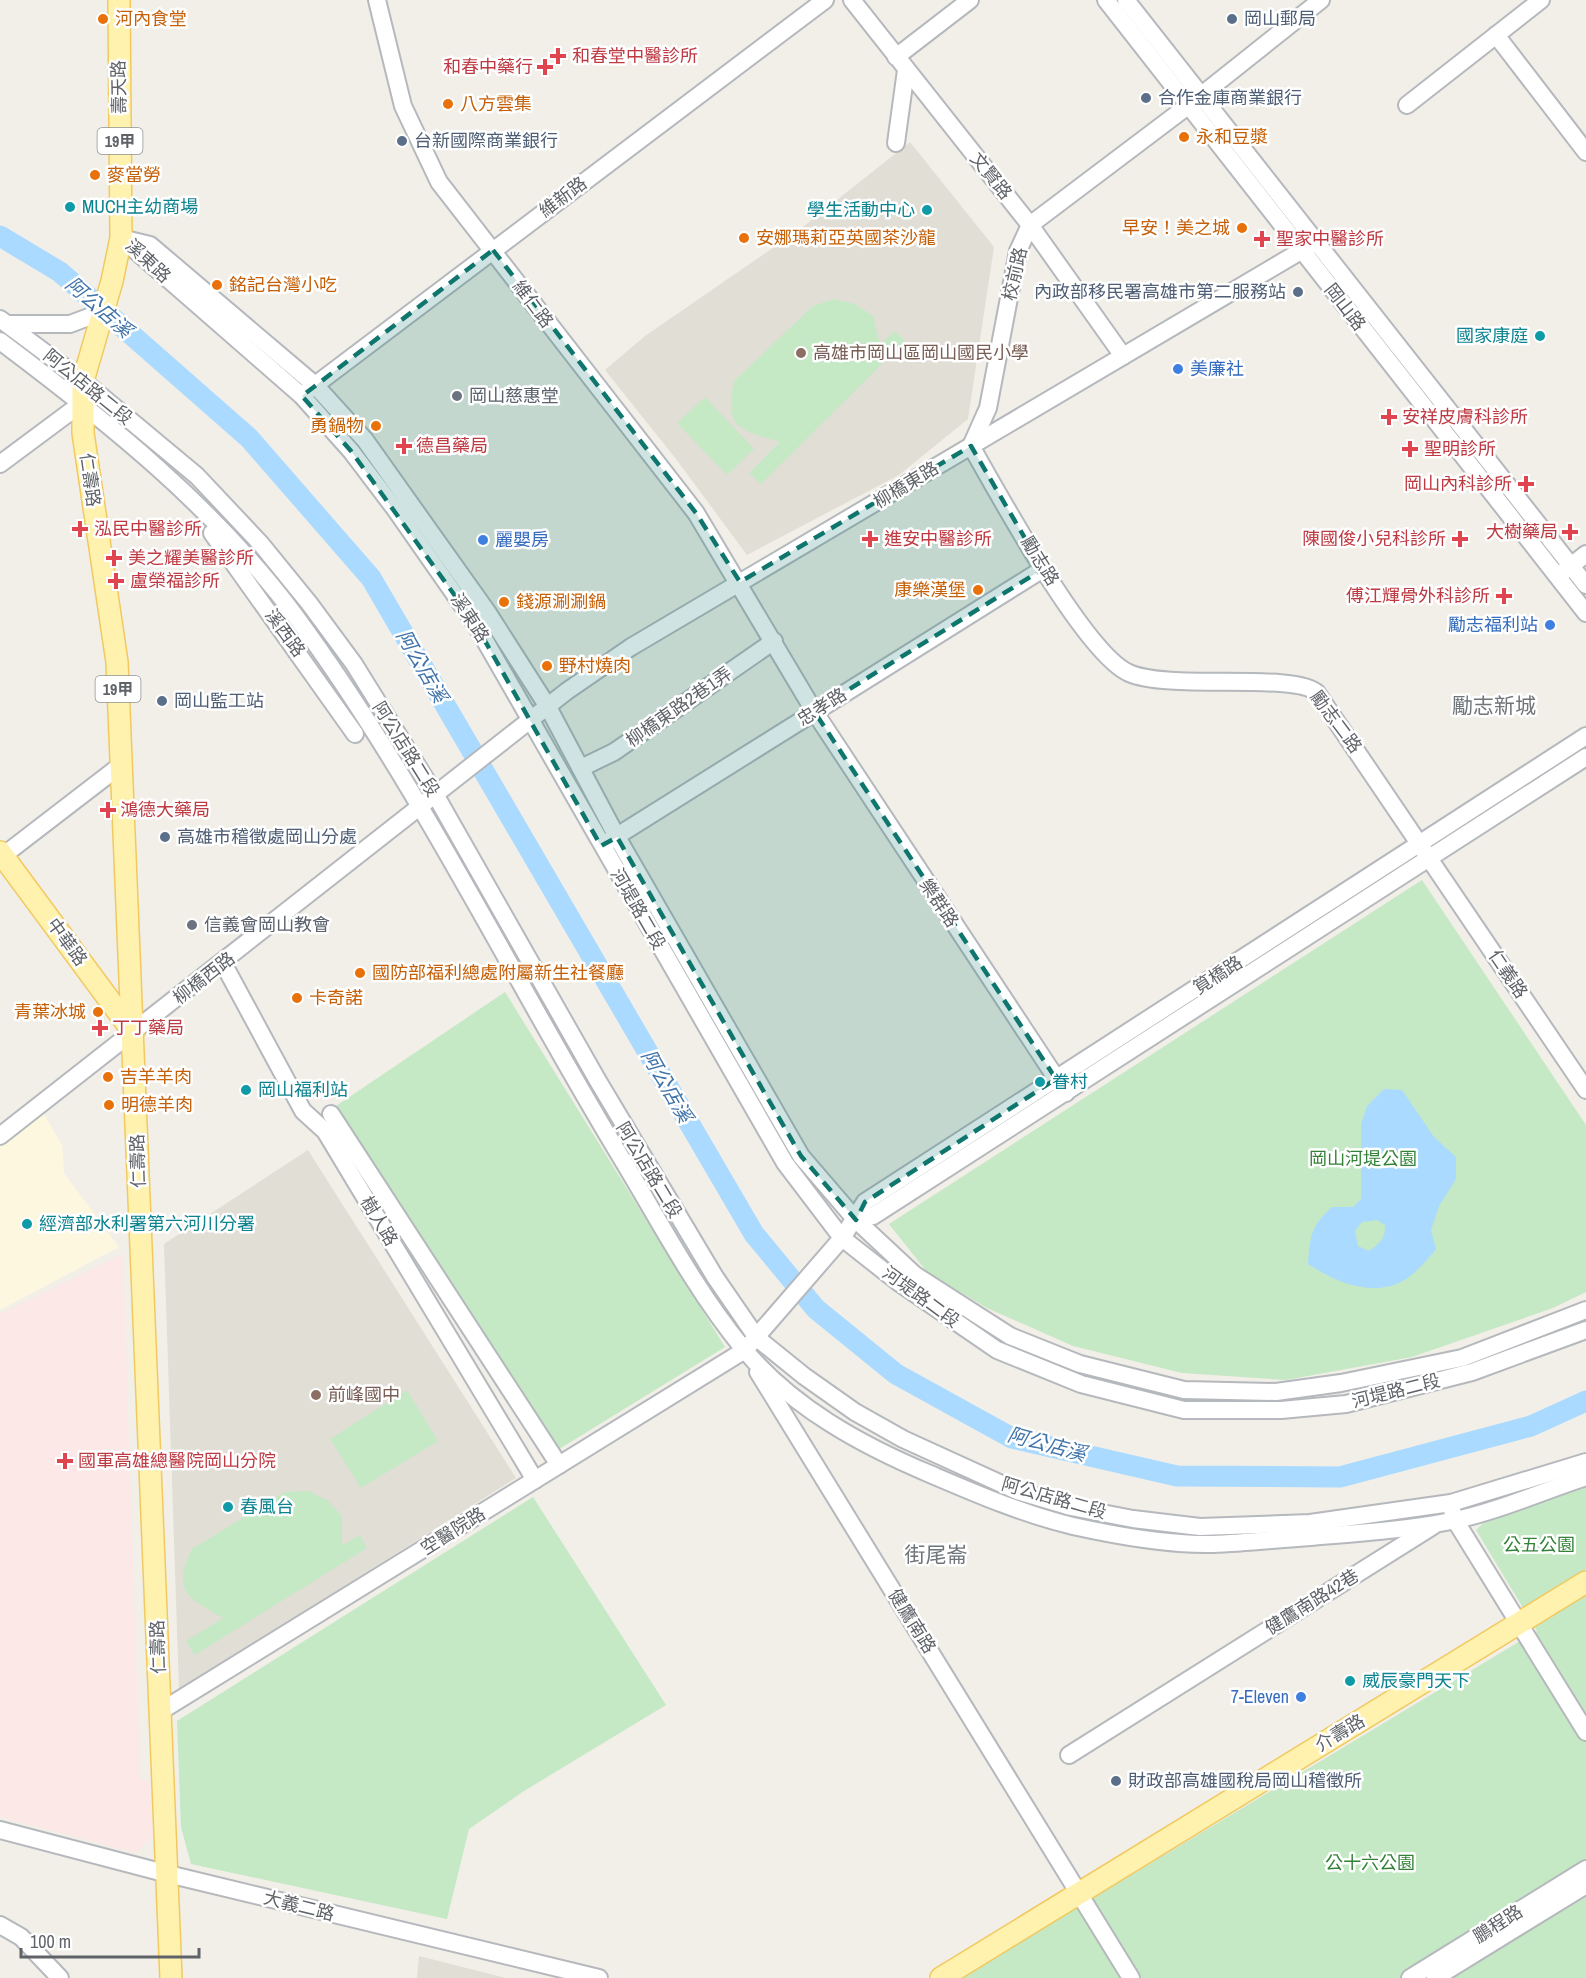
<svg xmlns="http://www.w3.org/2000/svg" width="1586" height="1978" font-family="'Archivo Narrow','Noto Sans TC',sans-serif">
	<rect width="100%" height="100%" fill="#f1efe8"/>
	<polygon fill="#fef7e0" points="39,1106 62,1145 64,1173 119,1247 0,1310 0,1136"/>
	<g fill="#e1ded6">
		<polygon points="910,142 994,247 968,419 899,475 747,555 676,459 605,370 645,336 799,230"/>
		<polygon points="308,1150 516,1478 179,1690 164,1244"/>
		<polygon points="419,1956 506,1978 417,1978"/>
	</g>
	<polygon fill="#fce8e6" points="123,1254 140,1779 150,1780 153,1836 136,1853 0,1817 0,1314"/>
	<g fill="#c5e8c5">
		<path d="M834 299 855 304 873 316 880 344 895 331 905 341 761 484 749 473 780 442C742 430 723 430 734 381L813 306Z"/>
		<polygon points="705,397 754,449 727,475 677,423"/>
		<polygon points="1422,880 1586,1125 1586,1292 1553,1308 1412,1357 1286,1380 1182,1373 1073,1346 987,1308 927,1272 889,1224"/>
		<polygon points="505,992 725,1347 556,1451 336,1106"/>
		<polygon points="407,1390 438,1441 361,1488 330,1439"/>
		<polygon points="1586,1478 1586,1978 960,1978 1537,1631 1476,1530 1485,1521"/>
		<path d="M308 1491 327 1500 342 1516V1545L360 1535 367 1548 195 1655 186 1641 223 1618C189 1598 171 1592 192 1549L285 1492Z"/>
		<polygon points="533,1497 666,1705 524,1791 469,1829 447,1919 191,1864 181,1827 177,1721"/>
	</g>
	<path fill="#aadaff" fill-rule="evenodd" d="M1384 1089 1402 1090 1434 1137 1456 1157V1179L1439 1206 1431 1230 1436 1249C1427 1260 1417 1272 1406 1279 1375 1299 1335 1282 1308 1264 1310 1236 1311 1226 1332 1207H1353L1361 1199V1124L1367 1106ZM1377 1220 1385 1225C1386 1239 1379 1244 1369 1251L1358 1246 1355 1231 1362 1222Z"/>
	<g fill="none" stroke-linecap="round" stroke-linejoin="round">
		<polyline stroke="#aadaff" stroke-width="21" points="0,236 60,272 249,438 371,578 754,1234 816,1309 896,1374 1012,1438 1177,1476 1340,1477 1531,1426 1586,1401"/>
		<g stroke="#b5b8bc" stroke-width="20">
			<g id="minor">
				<polyline points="377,0 403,106 439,182 696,513 814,711 1066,1093"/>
				<polyline points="852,0 1030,225 1123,356"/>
				<polyline points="1106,0 1586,613"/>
				<polyline points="1126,0 1586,585"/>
				<path d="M1321 0 1189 105 1030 225 1018 251 988 408 971 446C998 493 1085 654 1129 673 1169 691 1297 672 1317 693L1586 1090"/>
				<polyline points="1496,35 1586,152"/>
				<polyline points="896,57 970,0"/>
				<polyline points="1407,105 1541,0"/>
				<polyline points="896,143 906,70"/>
				<polyline points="121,238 302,396 351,451 395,509 476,625 785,1163 842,1238 898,1282 997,1350 1081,1384 1184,1410 1281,1410 1346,1404 1472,1372 1586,1330"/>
				<polyline points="121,238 150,245 315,385 365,440 488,613 548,707 617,837 801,1156 856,1220 915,1275 1010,1336 1080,1364 1184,1390 1276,1392 1341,1383 1462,1358 1586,1310"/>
				<polyline points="0,319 83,381 197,476 261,544 309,603 354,664 436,796 598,1081 715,1277 757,1338 804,1376 855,1412 903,1439 1017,1491 1071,1507 1133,1519 1200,1527 1310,1523 1451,1503 1586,1462"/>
				<polyline points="7,324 70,324 102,312"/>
				<path d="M0 341C108 422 213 506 294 614 421 786 514 982 625 1164 662 1226 697 1292 742 1347 791 1407 861 1445 930 1474 977 1494 1023 1514 1073 1526 1118 1536 1167 1545 1213 1544 1246 1543 1278 1539 1311 1537 1357 1533 1406 1530 1451 1521 1496 1512 1543 1491 1586 1477"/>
				<polyline points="306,392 825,0"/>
				<polyline points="0,464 82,403"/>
				<polyline points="212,533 355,734"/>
				<polyline points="1563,572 1586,554"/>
				<polyline points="581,768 614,752 774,641"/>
				<polyline points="609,841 1043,569"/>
				<polyline points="0,858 121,765"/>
				<polyline points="223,963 303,1111 325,1131 535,1480"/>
				<polyline points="331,1114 559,1465"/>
				<polyline points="0,1136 567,691 631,647 1316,242"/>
				<polyline points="856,1220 873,1216 1586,757"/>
				<polyline points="758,1372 1131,1978"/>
				<polyline points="1452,1510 1455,1520 1586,1732"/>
				<polyline points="161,1711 745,1350 842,1238 865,1202 1586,736"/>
				<polyline points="1069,1755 1433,1526"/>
				<polyline points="0,1830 168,1874 599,1978"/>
				<polyline points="0,1925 21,1937 60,1978"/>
				<polyline points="1410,1978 1586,1869"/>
				<polyline points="1435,1978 1586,1885"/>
			</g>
		</g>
		<g stroke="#f2c960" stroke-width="24">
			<g id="major">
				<polyline points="119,0 121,238 112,281 83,381 83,433 117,662 171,1978"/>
				<polyline points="0,852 133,1032"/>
				<polyline points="941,1978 1586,1582"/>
			</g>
		</g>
		<use href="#minor" stroke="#fff" stroke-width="16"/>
		<use href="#major" stroke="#fff2af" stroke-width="21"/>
	</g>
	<path fill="#0f766e" fill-opacity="0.2" stroke="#0f766e" stroke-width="4.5" stroke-dasharray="12 8" stroke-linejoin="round" d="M493 250 696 513 740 582 971 446 1043 569 814 711 1056 1079 865 1202 856 1220 801 1156 617 837 601 846 476 625 351 451 302 396Z"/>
	<g fill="#e8710a" stroke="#fff" stroke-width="2">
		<circle cx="103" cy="19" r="6"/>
		<circle cx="448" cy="104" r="6"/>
		<circle cx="1184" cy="137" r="6"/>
		<circle cx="95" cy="175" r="6"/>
		<circle cx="1242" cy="228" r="6"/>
		<circle cx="744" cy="238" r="6"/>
		<circle cx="217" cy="285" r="6"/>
		<circle cx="376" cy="426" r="6"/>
		<circle cx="978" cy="590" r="6"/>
		<circle cx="504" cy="602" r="6"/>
		<circle cx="547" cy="666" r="6"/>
		<circle cx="360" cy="973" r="6"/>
		<circle cx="297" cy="998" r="6"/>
		<circle cx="98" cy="1012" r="6"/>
		<circle cx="108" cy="1077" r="6"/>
		<circle cx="109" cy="1105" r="6"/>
	</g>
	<g fill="#5c6f8a" stroke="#fff" stroke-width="2">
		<circle cx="1232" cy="19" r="6"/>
		<circle cx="1146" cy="98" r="6"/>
		<circle cx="402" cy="141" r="6"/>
		<circle cx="1298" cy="292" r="6"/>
		<circle cx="162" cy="701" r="6"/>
		<circle cx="165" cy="837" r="6"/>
		<circle cx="1116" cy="1781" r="6"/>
	</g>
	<g fill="#e0444e" stroke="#fff" stroke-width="2">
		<path d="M555 47h6v6h6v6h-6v6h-6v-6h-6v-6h6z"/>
		<path d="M542 58h6v6h6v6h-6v6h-6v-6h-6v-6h6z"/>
		<path d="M1259 230h6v6h6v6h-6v6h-6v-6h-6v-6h6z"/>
		<path d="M1386 408h6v6h6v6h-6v6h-6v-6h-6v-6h6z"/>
		<path d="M401 437h6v6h6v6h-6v6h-6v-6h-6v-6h6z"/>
		<path d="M1407 440h6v6h6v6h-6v6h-6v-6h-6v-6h6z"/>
		<path d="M1523 475h6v6h6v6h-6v6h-6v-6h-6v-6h6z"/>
		<path d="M77 520h6v6h6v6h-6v6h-6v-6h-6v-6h6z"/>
		<path d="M1567 523h6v6h6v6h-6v6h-6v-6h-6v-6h6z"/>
		<path d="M867 530h6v6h6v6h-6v6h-6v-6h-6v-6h6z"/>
		<path d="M1457 530h6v6h6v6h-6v6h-6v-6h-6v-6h6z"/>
		<path d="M111 549h6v6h6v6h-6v6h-6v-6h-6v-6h6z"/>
		<path d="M113 572h6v6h6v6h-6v6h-6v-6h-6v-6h6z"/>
		<path d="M1501 587h6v6h6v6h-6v6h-6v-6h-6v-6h6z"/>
		<path d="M105 801h6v6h6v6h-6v6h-6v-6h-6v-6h6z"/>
		<path d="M97 1019h6v6h6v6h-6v6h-6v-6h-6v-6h6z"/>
		<path d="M62 1452h6v6h6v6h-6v6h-6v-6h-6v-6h6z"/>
	</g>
	<g fill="#0f9aa8" stroke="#fff" stroke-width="2">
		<circle cx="70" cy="207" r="6"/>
		<circle cx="927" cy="210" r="6"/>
		<circle cx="1540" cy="336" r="6"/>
		<circle cx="1040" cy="1082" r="6"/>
		<circle cx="246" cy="1090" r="6"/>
		<circle cx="27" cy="1224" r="6"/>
		<circle cx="228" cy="1507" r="6"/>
		<circle cx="1350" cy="1681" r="6"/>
	</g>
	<g fill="#8d6e63" stroke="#fff" stroke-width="2">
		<circle cx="801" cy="353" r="6"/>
		<circle cx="316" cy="1395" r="6"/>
	</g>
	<g fill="#3f7fe0" stroke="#fff" stroke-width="2">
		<circle cx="1178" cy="369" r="6"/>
		<circle cx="483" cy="540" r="6"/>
		<circle cx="1550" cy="625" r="6"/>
		<circle cx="1301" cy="1697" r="6"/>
	</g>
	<g fill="#6b7280" stroke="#fff" stroke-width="2">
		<circle cx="457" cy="396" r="6"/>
		<circle cx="192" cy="925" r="6"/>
	</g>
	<g text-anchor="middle" stroke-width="5" stroke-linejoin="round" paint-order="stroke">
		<g fill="#fff" stroke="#8f9295" stroke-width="1.5">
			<rect x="97.5" y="128" width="45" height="26" rx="4.5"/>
			<rect x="95.5" y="676" width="45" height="26" rx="4.5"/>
		</g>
		<g font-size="16" font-weight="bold" fill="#5f6368">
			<text x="120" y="147">19甲</text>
			<text x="118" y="695">19甲</text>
		</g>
		<g font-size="18" fill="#c56008" stroke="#fff" text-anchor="start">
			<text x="115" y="25">河內食堂</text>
			<text x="460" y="110">八方雲集</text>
			<text x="1196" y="143">永和豆漿</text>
			<text x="107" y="181">麥當勞</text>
			<text x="1230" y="234" text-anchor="end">早安！美之城</text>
			<text x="756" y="244">安娜瑪莉亞英國茶沙龍</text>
			<text x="229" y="291">銘記台灣小吃</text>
			<text x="364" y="432" text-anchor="end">勇鍋物</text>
			<text x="966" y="596" text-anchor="end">康樂漢堡</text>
			<text x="516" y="608">錢源涮涮鍋</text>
			<text x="559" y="672">野村燒肉</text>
			<text x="372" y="979">國防部福利總處附屬新生社餐廳</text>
			<text x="309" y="1004">卡奇諾</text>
			<text x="86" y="1018" text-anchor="end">青葉冰城</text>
			<text x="120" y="1083">吉羊羊肉</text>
			<text x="121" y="1111">明德羊肉</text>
		</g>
		<g font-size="18" fill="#4e5e75" stroke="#fff" text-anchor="start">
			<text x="1244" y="25">岡山郵局</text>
			<text x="1158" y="104">合作金庫商業銀行</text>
			<text x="414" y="147">台新國際商業銀行</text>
			<text x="1286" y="298" text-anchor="end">內政部移民署高雄市第二服務站</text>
			<text x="174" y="707">岡山監工站</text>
			<text x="177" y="843">高雄市稽徵處岡山分處</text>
			<text x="1128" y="1787">財政部高雄國稅局岡山稽徵所</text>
		</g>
		<g font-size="18" fill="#be3a42" stroke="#fff" text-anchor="start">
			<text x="572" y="62">和春堂中醫診所</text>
			<text x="533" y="73" text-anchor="end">和春中藥行</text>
			<text x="1276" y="245">聖家中醫診所</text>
			<text x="1402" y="423">安祥皮膚科診所</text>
			<text x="416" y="452">德昌藥局</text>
			<text x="1424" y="455">聖明診所</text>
			<text x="1512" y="490" text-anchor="end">岡山內科診所</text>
			<text x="94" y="535">泓民中醫診所</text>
			<text x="1558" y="538" text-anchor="end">大樹藥局</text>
			<text x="884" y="545">進安中醫診所</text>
			<text x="1446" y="545" text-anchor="end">陳國俊小兒科診所</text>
			<text x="128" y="564">美之耀美醫診所</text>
			<text x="130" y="587">盧榮福診所</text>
			<text x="1490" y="602" text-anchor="end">傅江輝骨外科診所</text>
			<text x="120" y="816">鴻德大藥局</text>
			<text x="112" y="1034">丁丁藥局</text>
			<text x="78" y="1467">國軍高雄總醫院岡山分院</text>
		</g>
		<g font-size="18" fill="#5f6368" stroke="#fff">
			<text transform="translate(119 87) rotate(-91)" y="6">壽天路</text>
			<text transform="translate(991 176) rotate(51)" y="6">文賢路</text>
			<text transform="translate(563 197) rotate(-37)" y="6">維新路</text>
			<text transform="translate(148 261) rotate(43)" y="6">溪東路</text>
			<text transform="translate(1015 274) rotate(-77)" y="6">校前路</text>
			<text transform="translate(533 304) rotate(53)" y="6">維仁路</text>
			<text transform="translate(1345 307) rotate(52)" y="6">岡山路</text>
			<text transform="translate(88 387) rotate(39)" y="6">阿公店路二段</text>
			<text transform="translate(90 480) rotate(82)" y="6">仁壽路</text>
			<text transform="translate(906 485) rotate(-31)" y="6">柳橋東路</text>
			<text transform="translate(1040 561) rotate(58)" y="6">勵志路</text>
			<text transform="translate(470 618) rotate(57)" y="6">溪東路</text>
			<text transform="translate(285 633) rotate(54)" y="6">溪西路</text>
			<text transform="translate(679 707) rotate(-35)" y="6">柳橋東路2巷1弄</text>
			<text transform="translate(822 707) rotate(-32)" y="6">忠孝路</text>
			<text transform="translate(1336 722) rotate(53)" y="6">勵志二路</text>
			<text transform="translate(406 749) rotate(58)" y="6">阿公店路二段</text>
			<text transform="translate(939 903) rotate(56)" y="6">樂群路</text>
			<text transform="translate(638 909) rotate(60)" y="6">河堤路二段</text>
			<text transform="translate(67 942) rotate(54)" y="6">中華路</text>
			<text transform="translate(1508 974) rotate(56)" y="6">仁義路</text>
			<text transform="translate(1218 975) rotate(-33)" y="6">筧橋路</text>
			<text transform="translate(204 978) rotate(-38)" y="6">柳橋西路</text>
			<text transform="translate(138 1161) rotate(-92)" y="6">仁壽路</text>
			<text transform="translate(649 1170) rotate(59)" y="6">阿公店路二段</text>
			<text transform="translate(379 1221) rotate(59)" y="6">樹人路</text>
			<text transform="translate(921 1297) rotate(36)" y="6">河堤路二段</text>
			<text transform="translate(1396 1391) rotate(-14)" y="6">河堤路二段</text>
			<text transform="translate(1054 1498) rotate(16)" y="6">阿公店路二段</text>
			<text transform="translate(453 1531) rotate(-32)" y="6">空醫院路</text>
			<text transform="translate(1312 1602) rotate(-32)" y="6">健鷹南路42巷</text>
			<text transform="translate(912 1621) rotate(58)" y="6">健鷹南路</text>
			<text transform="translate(158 1647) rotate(-92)" y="6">仁壽路</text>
			<text transform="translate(1340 1733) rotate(-31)" y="6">介壽路</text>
			<text transform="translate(299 1906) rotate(14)" y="6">大義二路</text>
			<text transform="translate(1498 1924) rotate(-32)" y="6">鵬程路</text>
		</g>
		<g font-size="18" fill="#0d838f" stroke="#fff" text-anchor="start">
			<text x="82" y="213">MUCH主幼商場</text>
			<text x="915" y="216" text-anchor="end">學生活動中心</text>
			<text x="1528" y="342" text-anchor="end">國家康庭</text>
			<text x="1052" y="1088">眷村</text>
			<text x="258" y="1096">岡山福利站</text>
			<text x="39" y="1230">經濟部水利署第六河川分署</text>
			<text x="240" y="1513">春風台</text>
			<text x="1362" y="1687">威辰豪門天下</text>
		</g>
		<g font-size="18" fill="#785e54" stroke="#fff" text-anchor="start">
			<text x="813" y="359">高雄市岡山區岡山國民小學</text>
			<text x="328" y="1401">前峰國中</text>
		</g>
		<g font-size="18" fill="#366cbe" stroke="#fff" text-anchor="start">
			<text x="1190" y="375">美廉社</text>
			<text x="495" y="546">麗嬰房</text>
			<text x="1538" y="631" text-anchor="end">勵志福利站</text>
			<text x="1289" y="1703" text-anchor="end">7-Eleven</text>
		</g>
		<g font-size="18" fill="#5b616d" stroke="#fff" text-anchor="start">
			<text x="469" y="402">岡山慈惠堂</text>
			<text x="204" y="931">信義會岡山教會</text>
		</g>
		<g font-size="18" fill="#348238" stroke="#fff">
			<text x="1363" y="1165">岡山河堤公園</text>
			<text x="1539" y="1551">公五公園</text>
			<text x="1370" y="1869">公十六公園</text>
		</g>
		<g font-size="20" font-style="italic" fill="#4174aa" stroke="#fff">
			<text transform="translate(99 307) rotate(41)" y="7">阿公店溪</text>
			<text transform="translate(422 666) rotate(60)" y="7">阿公店溪</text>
			<text transform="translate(667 1086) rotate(60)" y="7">阿公店溪</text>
			<text transform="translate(1047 1444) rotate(15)" y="7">阿公店溪</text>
		</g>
		<g font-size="21" fill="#70757a" stroke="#fff">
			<text x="1494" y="713">勵志新城</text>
			<text x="936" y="1562">街尾崙</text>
		</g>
	</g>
	<path d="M21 1948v9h178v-9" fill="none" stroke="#5f6368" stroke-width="3"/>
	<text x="30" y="1948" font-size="18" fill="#5f6368" stroke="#ffffff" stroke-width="4.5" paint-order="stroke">100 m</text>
</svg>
